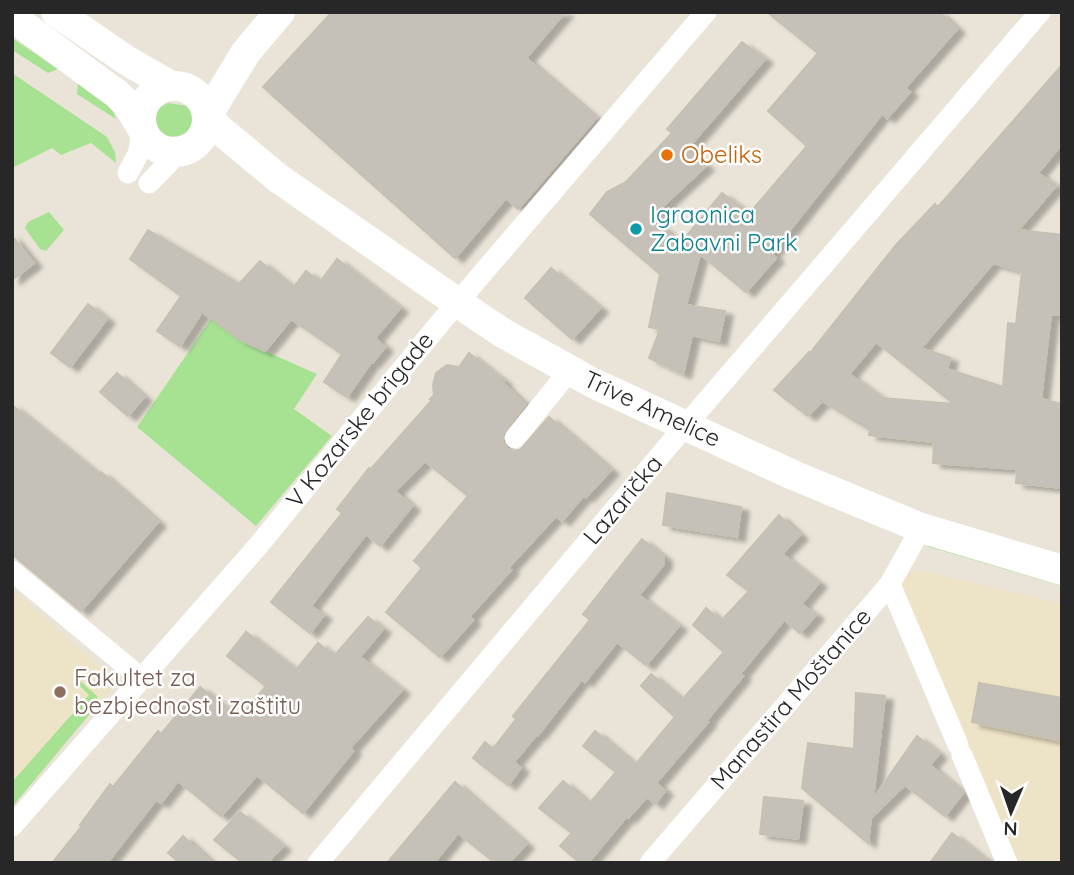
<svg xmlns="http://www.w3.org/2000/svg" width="1074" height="875" font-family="Quicksand,sans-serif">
	<defs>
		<filter id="shadow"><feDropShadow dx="8" dy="4.5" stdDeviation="2" flood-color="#0004"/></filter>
	</defs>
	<rect width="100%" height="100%" fill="#eae4d8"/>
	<g fill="#ede3c6">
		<polygon points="919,570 1062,604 1062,863 1014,863 900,586 907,573"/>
		<polygon points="12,589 117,682 12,807"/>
	</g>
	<g fill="#a7e293">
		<polygon points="12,38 58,69 48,73 12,50"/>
		<polygon points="12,73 107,137 115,152 116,163 91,143 61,155 52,148 12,168"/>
		<polygon points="78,82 111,106 116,119 77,94"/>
		<path d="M168 103 187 106 196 116C193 137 172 141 155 132L150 118 156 109Z"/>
		<polygon points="49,212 64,230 46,251 40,249 25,228 28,222"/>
		<polygon points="211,319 240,340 317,374 294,409 332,436 256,526 137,427"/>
		<polygon points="934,545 1062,581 1062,586 926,546"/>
		<polygon points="80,681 97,696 99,703 12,807 12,782 89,695 79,685"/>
	</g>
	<g fill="#c5c1b8" stroke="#c5c0b2" stroke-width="2" fill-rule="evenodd" filter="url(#shadow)">
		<polygon points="332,12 565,12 526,58 596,118 518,209 506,198 455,258 263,87"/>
		<polygon points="767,12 939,12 957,29 905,88 910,92 887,118 882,114 771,254 776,258 746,292 700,254 686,305 725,311 719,341 692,335 683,374 649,358 660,329 649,327 660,274 590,214 607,192 626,182 672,133 667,129 742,42 765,59 687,149 706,166 651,217 680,244 722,193 749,214 807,146 768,111 818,53"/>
		<path d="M1062 65V144L1038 173 1056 186 1018 230 1062 235V315L1051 314 1041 399 1062 404V488L1016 483 1017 469 933 463 934 442 869 435 870 430 822 401 808 416 774 390 809 352 810 353 896 245 935 204 938 207ZM993 263 1022 271 1016 324 1008 323 1003 387 947 369 950 358 921 348ZM876 342 954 404 882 398 849 374Z"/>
		<polygon points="148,230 239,284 260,261 293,288 306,271 320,282 337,259 400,308 375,338 385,347 373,362 372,361 347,397 324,382 342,354 291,319 265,351 240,340 202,312 180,346 157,331 181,296 130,259"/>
		<polygon points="12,236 34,263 12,280"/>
		<polygon points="551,268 600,308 572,339 525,298"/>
		<polygon points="88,304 107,319 70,367 51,353"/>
		<polygon points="469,353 504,381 503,383 525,405 502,435 503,442 506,448 512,451 520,450 549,417 611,470 586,497 584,495 562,521 556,516 508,568 511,570 469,617 473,620 440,657 386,612 422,568 414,561 468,496 425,461 395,491 412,506 380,546 366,534 311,606 324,615 310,633 271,602 342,513 337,509 369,468 370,470 432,400 430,399 434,395 433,385 436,373 447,365 459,367"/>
		<polygon points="117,373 144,397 128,416 100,392"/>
		<polygon points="12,405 99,475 101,472 158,522 81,611 12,554"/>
		<polygon points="667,493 741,507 737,537 663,525"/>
		<polygon points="779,515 800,535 782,554 819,583 801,604 816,615 800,633 784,620 740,674 743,676 706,721 708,722 656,783 665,791 655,804 647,797 628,818 626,817 588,863 580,863 560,846 572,833 539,808 563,781 589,804 616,772 583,746 595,731 635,765 675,717 641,686 651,674 682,700 724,652 693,625 706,608 721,621 749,591 727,575"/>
		<polygon points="642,539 664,557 664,564 639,595 679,626 646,665 617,642 585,682 582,679 538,735 537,734 514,762 521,768 508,785 473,758 485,742 493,749 516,719 513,716 590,620 583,614"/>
		<polygon points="368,617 383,629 360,657 402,690 350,748 353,751 303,813 257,775 221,816 178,781 161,803 156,800 107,863 52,863 82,826 80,825 110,784 113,787 158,731 161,734 200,687 239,719 266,686 227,656 246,632 296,670 318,643 334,656"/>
		<polygon points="979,683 1062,698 1062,741 972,722"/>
		<polygon points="856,693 885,696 873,799 917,736 939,754 930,765 963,793 945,816 905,785 871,818 868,843 802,788 808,743 854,749"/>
		<polygon points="455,782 526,844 509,863 495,863 458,833 434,863 387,863"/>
		<polygon points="764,797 803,801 798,839 760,834"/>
		<polygon points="240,812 283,846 267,863 243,863 214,840"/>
		<polygon points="952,833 990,863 930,863"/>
		<polygon points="183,836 212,863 180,863 168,853"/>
	</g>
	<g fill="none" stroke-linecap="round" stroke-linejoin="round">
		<g stroke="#fff" stroke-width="21">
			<polyline points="128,173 138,154 143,130"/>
			<polyline points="149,183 179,152"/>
			<polyline points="515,438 570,370"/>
			<polyline points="12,571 141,678"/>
			<polyline points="890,584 958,745"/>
			<polyline points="962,755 1007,863"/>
			<polyline points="12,826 258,546 440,323 706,12"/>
			<polyline points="318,863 669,445 1040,12"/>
			<polyline points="650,863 890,584 921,528"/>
		</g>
		<g stroke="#fff" stroke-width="30">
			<polyline points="56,12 126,60 171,86"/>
			<polyline points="280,12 246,52 207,116 219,129 278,178 458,303 503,333 593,383 793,475 921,528 1062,570"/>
			<polyline points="12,17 117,94 128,105 143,130"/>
			<circle cx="174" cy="119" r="33"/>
		</g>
	</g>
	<circle fill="#e8710a" stroke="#fff" stroke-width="2.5" cx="667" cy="155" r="7"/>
	<circle fill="#0f9aa8" stroke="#fff" stroke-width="2.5" cx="636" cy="229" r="7"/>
	<circle fill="#8d6e63" stroke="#fff" stroke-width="2.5" cx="60" cy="692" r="7"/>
	<g text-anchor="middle" stroke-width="5" stroke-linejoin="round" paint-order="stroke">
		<g font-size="24" fill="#c56008" stroke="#fff" text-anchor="start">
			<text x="681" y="163">Obeliks</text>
		</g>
		<g font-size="24" fill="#0d838f" stroke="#fff" text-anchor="start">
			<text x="650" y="223">Igraonica<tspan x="650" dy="28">Zabavni Park</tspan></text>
		</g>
		<g font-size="24" fill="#272727" stroke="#fff">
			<text transform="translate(652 409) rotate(25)" y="8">Trive Amelice</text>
			<text transform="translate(360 420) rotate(-51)" y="8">V Kozarske brigade</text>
			<text transform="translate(623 500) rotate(-50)" y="8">Lazarička</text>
			<text transform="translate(791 699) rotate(-49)" y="8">Manastira Moštanice</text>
		</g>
		<g font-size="24" fill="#785e54" stroke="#fff" text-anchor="start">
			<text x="74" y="686">Fakultet za<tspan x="74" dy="28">bezbjednost i zaštitu</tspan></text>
		</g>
	</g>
	<rect width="1074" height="875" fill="none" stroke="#272727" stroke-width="28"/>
	<g transform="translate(1011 812) rotate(182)" stroke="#ffffff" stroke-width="5" paint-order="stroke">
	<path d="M0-5L12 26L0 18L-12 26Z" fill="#272727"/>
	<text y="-10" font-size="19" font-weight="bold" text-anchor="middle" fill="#272727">N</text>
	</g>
</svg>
